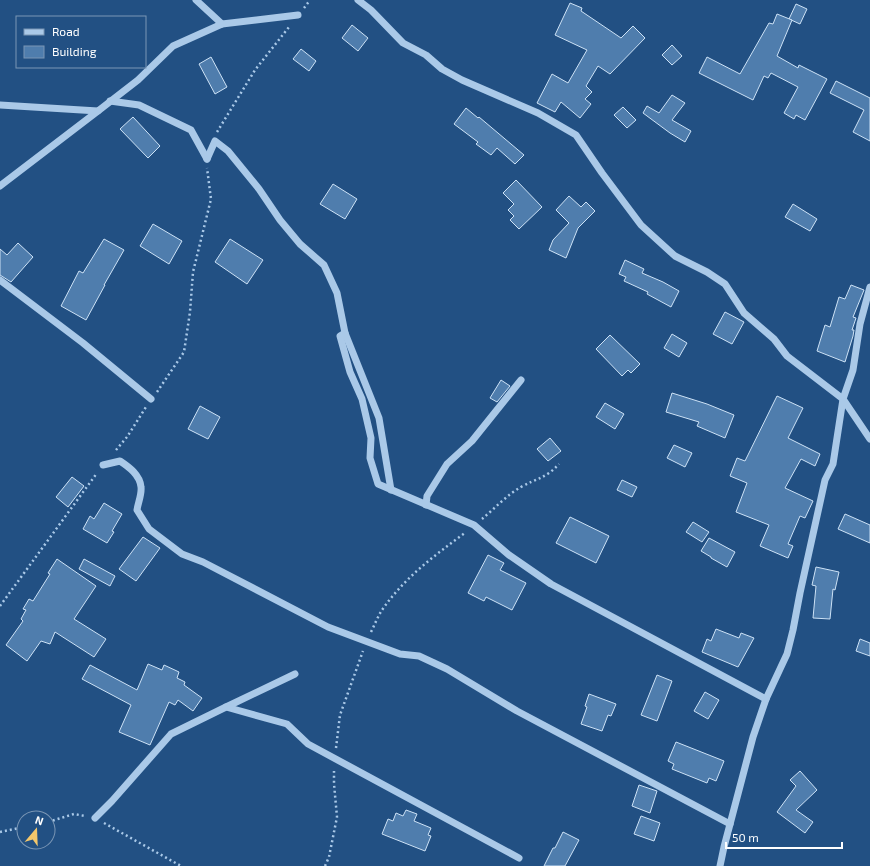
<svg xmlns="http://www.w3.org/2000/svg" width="870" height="866" font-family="'Exo 2',sans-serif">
	<rect width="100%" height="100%" fill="#225083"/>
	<g fill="#4f7dad" stroke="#cde2f6">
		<polygon points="570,3 582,8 581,11 621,38 633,26 645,38 610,74 598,66 586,86 592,92 585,99 591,104 580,118 561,102 555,112 537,103 552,74 568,83 587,50 555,35"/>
		<polygon points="796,4 807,9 800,24 789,19"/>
		<polygon points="777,14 792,20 777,56 798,68 799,65 827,79 805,120 796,115 794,119 784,113 798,87 771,73 768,78 764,76 753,100 699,73 707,57 740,74 769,23 773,24"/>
		<polygon points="352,25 368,38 358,51 342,38"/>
		<polygon points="672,45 682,56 672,65 662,55"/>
		<polygon points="301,49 316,61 309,71 293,59"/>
		<polygon points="211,57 227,87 215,94 199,64"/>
		<polygon points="836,81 870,98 870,141 853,132 864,110 830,93"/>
		<polygon points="672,95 685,103 672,120 691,131 685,142 670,133 643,113 647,106 659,113"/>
		<polygon points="623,107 636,120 627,128 614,115"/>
		<polygon points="466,108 478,118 479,117 524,155 515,164 497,148 491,155 476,144 478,142 454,124"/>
		<polygon points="133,117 160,146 148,158 120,129"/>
		<polygon points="516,180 542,207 519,229 510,220 514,216 508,210 514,204 503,193"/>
		<polygon points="333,184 357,199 345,219 320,204"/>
		<polygon points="569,196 581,207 586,202 595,211 578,228 566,258 549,250 553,240 569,223 556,210"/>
		<polygon points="793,204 817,219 810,231 785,217"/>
		<polygon points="153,224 182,241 169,264 140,246"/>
		<polygon points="104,239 124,250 104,285 105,285 86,320 61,306 79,271 83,273"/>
		<polygon points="230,239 263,260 247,284 215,262"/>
		<polygon points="18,243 33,257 11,282 0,275 0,249 7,255"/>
		<polygon points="625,260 644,269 642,273 663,282 679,291 671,307 647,294 648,292 624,281 626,277 619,274"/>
		<polygon points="851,285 864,290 853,317 856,318 852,330 854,330 853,336 845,362 817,351 825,325 830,327 839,297 845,299"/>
		<polygon points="725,312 744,322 732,344 713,334"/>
		<polygon points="672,334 687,343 679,357 664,348"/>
		<polygon points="610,335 640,364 631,373 628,370 622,376 596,349"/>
		<polygon points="501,380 510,386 497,402 490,398"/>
		<polygon points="672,393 707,404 734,415 725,438 697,426 699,422 666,412"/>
		<polygon points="777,396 803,408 788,438 820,454 815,466 801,459 785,488 813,501 805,518 800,516 788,544 793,546 788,558 760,546 769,525 736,512 747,483 730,476 737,458 745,461"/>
		<polygon points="605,403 624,414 615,429 596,417"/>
		<polygon points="200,406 220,417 208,439 188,429"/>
		<polygon points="550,438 561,451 548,461 537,449"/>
		<polygon points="674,445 692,453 685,467 667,458"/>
		<polygon points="72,477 84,486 68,507 56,497"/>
		<polygon points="622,480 637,487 632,497 617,490"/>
		<polygon points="104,503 122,514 112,531 114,532 107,543 83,529 90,516 94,519"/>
		<polygon points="845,514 870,525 870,543 838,529"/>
		<polygon points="570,517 609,536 596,563 556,543"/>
		<polygon points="693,522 709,532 702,542 686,532"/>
		<polygon points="143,537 160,548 136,581 119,569"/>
		<polygon points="709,538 735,552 727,567 711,558 711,557 701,551"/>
		<polygon points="488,555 504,563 500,570 526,583 512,610 486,597 484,601 468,593"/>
		<polygon points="57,559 96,586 74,619 106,639 94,657 55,632 50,644 41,641 27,661 6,645 23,621 21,619 26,610 23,609 29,599 33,601 50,574 48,573"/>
		<polygon points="84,559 115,576 110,586 79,569"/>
		<polygon points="816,567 839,572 835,590 833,589 830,619 813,618 816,586 812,585"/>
		<polygon points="716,629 739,638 741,633 754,638 738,667 702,652 707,639 711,641"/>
		<polygon points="860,639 870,643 870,656 856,651"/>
		<polygon points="148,664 162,670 164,665 179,672 177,678 185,682 184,685 202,698 193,711 178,700 175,705 169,702 150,745 119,732 131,705 82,679 90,665 137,690"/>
		<polygon points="657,675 672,681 657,721 641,715"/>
		<polygon points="705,692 719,700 708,719 694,711"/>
		<polygon points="589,694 616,704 611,716 608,715 602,731 581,724 587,707 585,706"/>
		<polygon points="676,742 724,761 716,781 709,778 707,783 672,769 674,764 668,761"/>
		<polygon points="800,771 817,790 796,810 813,822 805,833 777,812 796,786 790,780"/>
		<polygon points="639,785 657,791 650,813 632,806"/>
		<polygon points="406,810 417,814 414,821 431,828 428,835 431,836 425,851 382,834 388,819 393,821 396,813 403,816"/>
		<polygon points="641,816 660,823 654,841 634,834"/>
		<polygon points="563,832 579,840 565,866 544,866 553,848 555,848"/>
	</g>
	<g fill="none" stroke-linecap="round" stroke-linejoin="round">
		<g stroke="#aac9e8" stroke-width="2.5" stroke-dasharray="2 3" stroke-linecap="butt">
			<polyline points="304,8 310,0"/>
			<polyline points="217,132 255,70 289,27"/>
			<polyline points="157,392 184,352 190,312 193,272 211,199 207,168"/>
			<polyline points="116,450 127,437 146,407"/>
			<path d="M482 519C494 509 508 494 521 487 537 478 545 479 559 464"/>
			<polyline points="0,606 97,473"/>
			<path d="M371 632C375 624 378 616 382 610 405 577 434 556 466 532"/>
			<polyline points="336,748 340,715 363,651"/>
			<polyline points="48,822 74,814 85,816"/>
			<polyline points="104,823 181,866"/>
			<polyline points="0,832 24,827"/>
			<polyline points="325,866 329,857 337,817 334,784 334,771"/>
		</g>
		<g stroke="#aac9e8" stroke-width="7">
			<polyline points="196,0 222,24"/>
			<polyline points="358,0 371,10 403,43 426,55 442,69 462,80 538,113 576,135 602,173 641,225 675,256 707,272 725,284 744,313 774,339 787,356 843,399 833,464 825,480 800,593 793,630 787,654 766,699 753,737 724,847 720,866"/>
			<polyline points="110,101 139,105 191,130 207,159"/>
			<polyline points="0,105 98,111 138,80 173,46 222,24 298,15"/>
			<polyline points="207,159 215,141 228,151 259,189 280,220 300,244 324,265 337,293 345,333 379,418 391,490"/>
			<polyline points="0,186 98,111"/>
			<polyline points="0,280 83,343 151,399"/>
			<polyline points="870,287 860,324 853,370 843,399 870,439"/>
			<polyline points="345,333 340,336 350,372 362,399 371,438 370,458 378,484 474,525 509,555 551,584 766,699"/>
			<path d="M103 465 120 461C129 467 140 475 141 487 142 494 138 503 137 510L149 529 182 554 203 562 328 627 400 654 419 656 447 669 517 711 730 824"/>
			<polyline points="426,505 427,496 447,464 472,441 521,380"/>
			<polyline points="226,707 295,674"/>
			<polyline points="95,818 112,801 171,734 226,707 287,724 308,744 519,858"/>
		</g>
	</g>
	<rect x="16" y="16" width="130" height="52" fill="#225083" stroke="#7a96b5"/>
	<rect x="24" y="29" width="20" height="6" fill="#aac9e8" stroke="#7a96b5"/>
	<text x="52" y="36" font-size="12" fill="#ffffff">Road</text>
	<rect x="24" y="46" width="20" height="12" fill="#4f7dad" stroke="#7a96b5"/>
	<text x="52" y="56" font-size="12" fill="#ffffff">Building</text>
	<g transform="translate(36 830) rotate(19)"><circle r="19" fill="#225083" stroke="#7a96b5"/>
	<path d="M0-3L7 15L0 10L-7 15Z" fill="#f4c76b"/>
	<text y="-6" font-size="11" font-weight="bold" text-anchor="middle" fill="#ffffff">N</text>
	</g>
	<path d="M726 842v6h116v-6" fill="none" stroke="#ffffff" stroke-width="2"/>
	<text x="732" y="842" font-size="12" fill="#ffffff" stroke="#225083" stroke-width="3" paint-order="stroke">50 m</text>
</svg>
